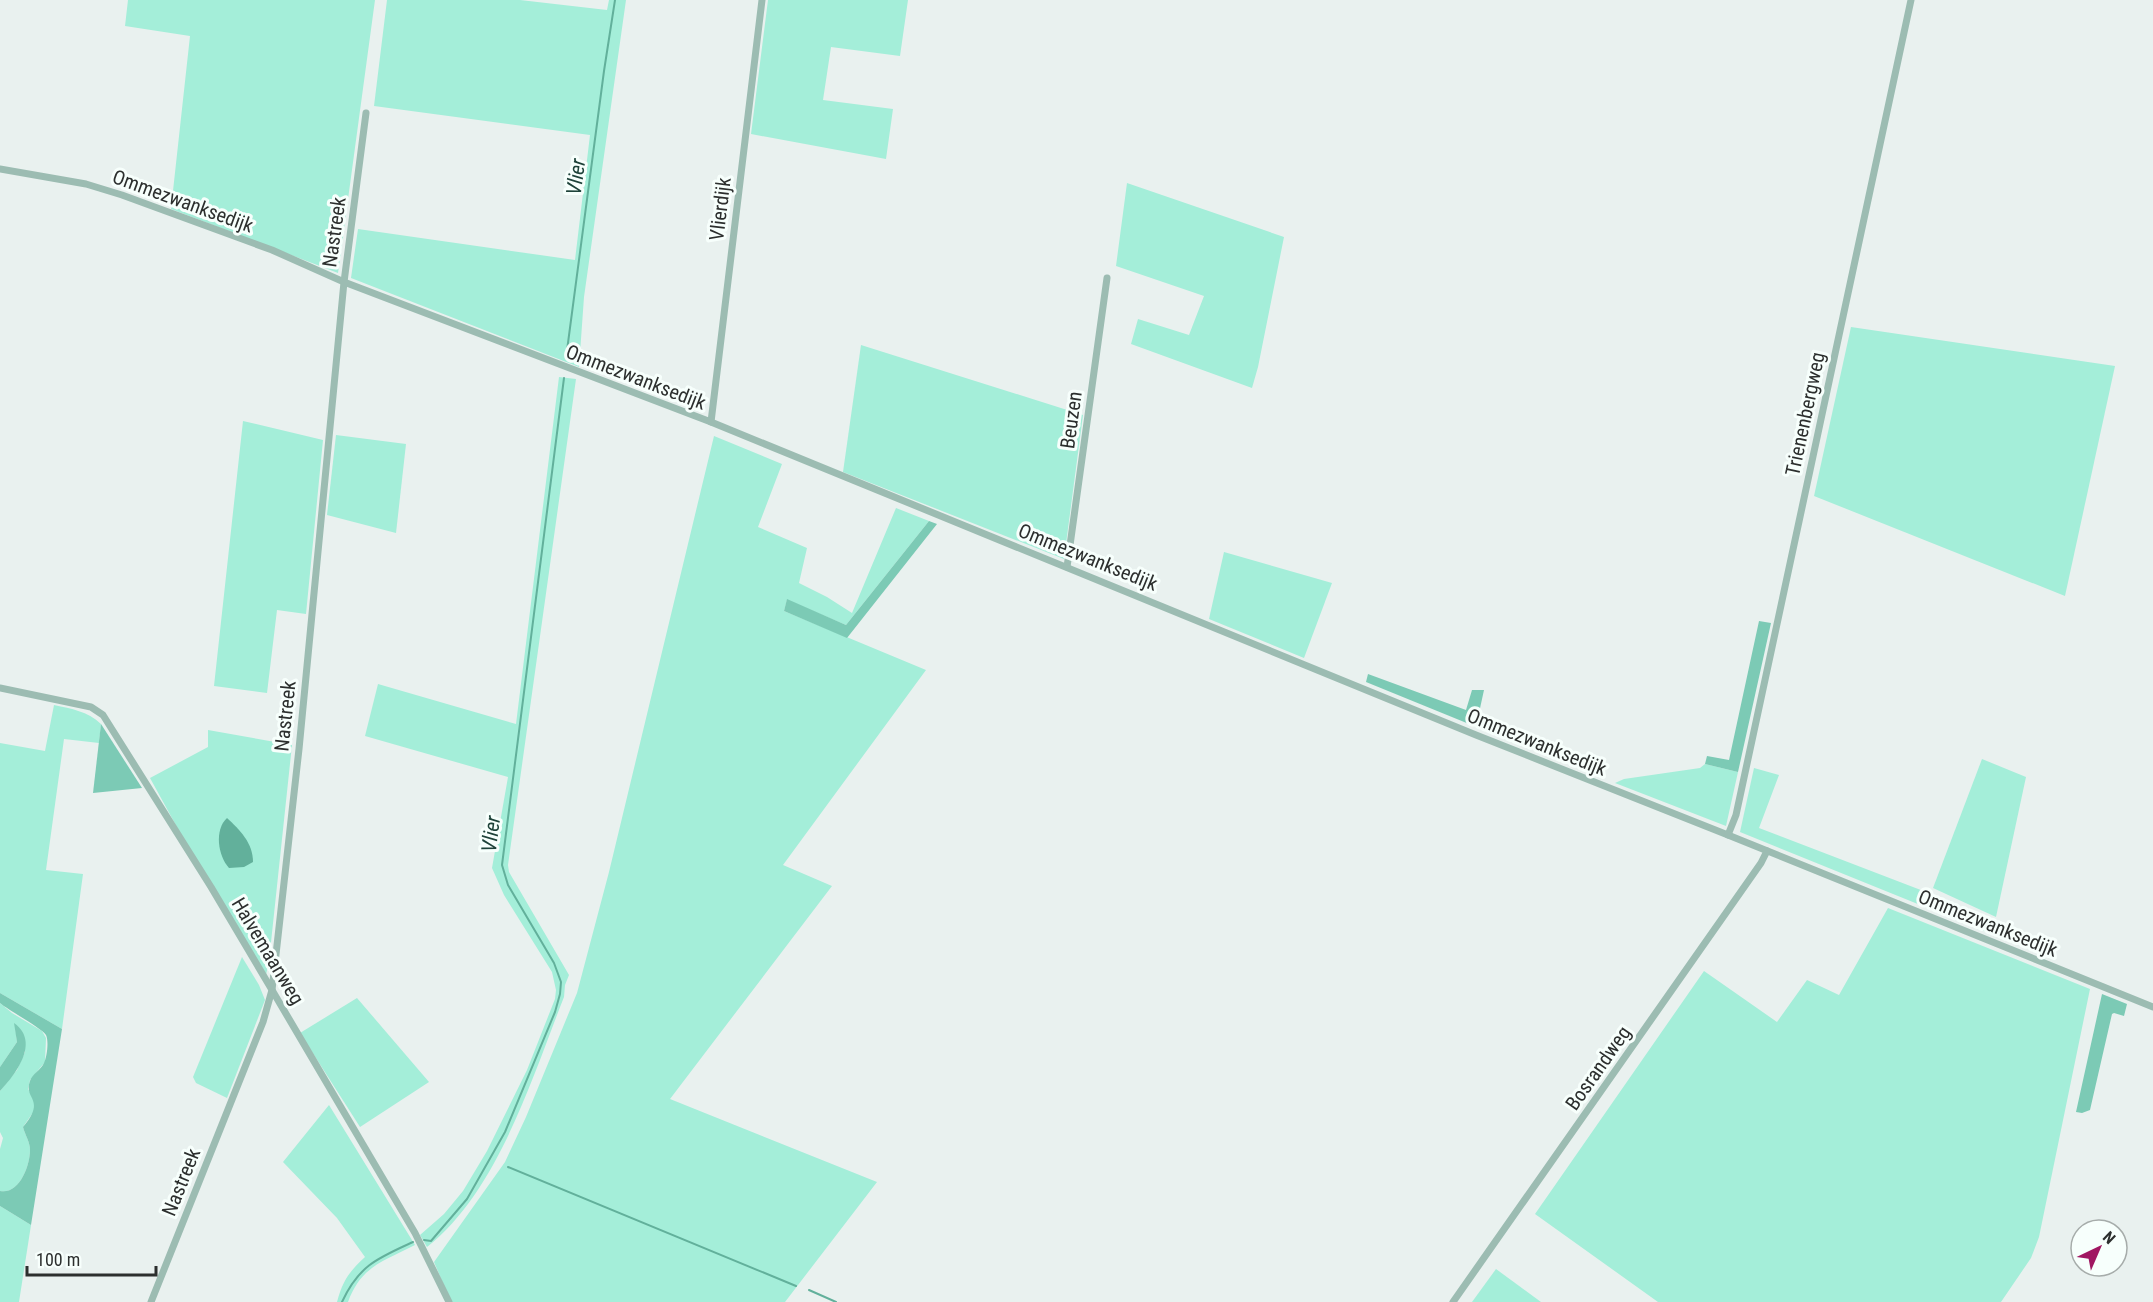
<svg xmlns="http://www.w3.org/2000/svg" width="2153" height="1302" viewBox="0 0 2153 1302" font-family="'Roboto Condensed',sans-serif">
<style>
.green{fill:#a4eed9}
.forest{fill:#7ccab5}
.water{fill:#62b09b}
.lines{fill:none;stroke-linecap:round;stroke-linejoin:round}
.stream{stroke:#62b09b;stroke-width:2}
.street{stroke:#9cbcb2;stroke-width:7}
.labels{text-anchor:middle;stroke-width:6;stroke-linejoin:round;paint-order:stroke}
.street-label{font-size:20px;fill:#2c2f2e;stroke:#f7fffc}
.water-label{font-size:21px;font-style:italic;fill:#1e4239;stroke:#f7fffc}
</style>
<rect width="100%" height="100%" fill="#e9f1ef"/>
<!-- green -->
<g class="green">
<path d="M128,0H375L338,273L171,209L190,36L125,26Z"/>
<path d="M387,0H520L607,10L609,0H626L584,297L579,367L351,278L358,229L575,260L590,135L374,106Z"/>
<path d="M768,0H908L900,56L831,47L823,100L893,109L886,159L751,134Z"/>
<path d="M1127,183L1284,237L1258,367L1252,388L1131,344L1138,319L1189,335L1204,296L1116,266Z"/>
<path d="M1851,327L2115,366L2065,596L1814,496Z"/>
<path d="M861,345L1083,415L1064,559L843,472Z"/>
<path d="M559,377L576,379L508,865L509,872L569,975L565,985L564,997C532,1078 498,1191 427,1247L420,1235L444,1214L463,1191L487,1151L527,1070L555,999L556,990L552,972L504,895L492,868L508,777L365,736L378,684L516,724Z"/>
<path d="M243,421L323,440L306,614L277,610L267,693L214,686Z"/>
<path d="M336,435L406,444L396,533L327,515Z"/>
<path d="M714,436L782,464L758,527L807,548L799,583L827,597L852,613L896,508L929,521L846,625L787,600L784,611L926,670L783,865L832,886L670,1099L877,1182L785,1302H451L434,1262L505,1162L526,1117L577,993L609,872Z"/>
<path d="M1224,552L1332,583L1304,658L1209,619Z"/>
<path d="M54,705C72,709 87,711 101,724L99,743L64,739L46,870L83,874L62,1029L0,993V743L45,751Z"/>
<path d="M208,730L292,745L269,961L266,975L189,849L150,778L208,747Z"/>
<path d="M1982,759L2026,777L1996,917L1933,888Z"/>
<path d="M1705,764L1738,772L1726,826L1615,783L1624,779L1700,768Z"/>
<path d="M1754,768L1779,775L1759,828L1926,892L1994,924L1992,934L1740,832Z"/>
<path d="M1888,908L2090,989L2039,1237L2031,1258L2001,1302H1658L1535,1214L1704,971L1777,1022L1807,980L1839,995Z"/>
<path d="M242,957L259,985L265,1000L227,1098L196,1083L193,1077Z"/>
<path d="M357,998L429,1082L360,1127L300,1033Z"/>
<path d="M0,1003L12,1013L42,1031L46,1038L45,1062L30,1080L28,1089L34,1100V1111L23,1127C25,1135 30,1142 30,1150C30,1166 19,1195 0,1191V1149L3,1138L0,1132V1091L17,1070L25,1052L15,1025L17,1042L0,1067Z"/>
<path d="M329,1105L415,1245C384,1261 361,1266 348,1302H337C343,1280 349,1272 365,1257L337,1218L283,1162Z"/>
<path d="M0,1206L31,1225L19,1302H0Z"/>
<path d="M1496,1269L1541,1302H1472Z"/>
</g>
<!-- forest -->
<g class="forest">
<path d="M929,521L937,524L847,638L784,611L787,599L846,625Z"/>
<path d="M1759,621L1771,623L1738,772L1705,764L1707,756L1729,760Z"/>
<path d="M1368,674L1466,710L1472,690H1484L1477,722L1474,726L1366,682Z"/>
<path d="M101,724L142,788L93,793Z"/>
<path d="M0,993L62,1029L31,1225L0,1206V1191C19,1195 30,1166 30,1150C30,1142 25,1135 23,1127C47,1098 23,1100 30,1081C32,1074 41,1070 44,1063C47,1057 49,1041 46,1035C43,1029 8,1010 0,1003Z"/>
<path d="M2102,994L2127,1004L2124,1016L2114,1013L2112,1014L2090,1110L2082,1113L2076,1112Z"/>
<path d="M14,1023C41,1042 15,1075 0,1091V1067L17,1042Z"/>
</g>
<!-- water -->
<path class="water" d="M227,818C240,830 253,843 253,862L244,867L229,868C218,856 214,830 227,818Z"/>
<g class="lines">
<!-- stream -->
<g class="stream">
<path d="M566,358L604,71L615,0"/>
<path d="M508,1167L796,1286"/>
<path d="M424,1240L431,1241L467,1199L505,1132L555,1012L560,994L561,982L554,963L508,885L502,865L564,378"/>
<path d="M809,1290L836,1302"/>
<path d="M342,1302C359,1265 378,1258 413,1242"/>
</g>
<!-- street -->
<g class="street">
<path d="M0,169L86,184L122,195L272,250L344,282L711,422L1476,735L1728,835L2153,1007"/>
<path d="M711,422L762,0"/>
<path d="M1067,567L1107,278"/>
<path d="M0,688L91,707L103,715L211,887L272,990L415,1233L449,1302"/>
<path d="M1728,835L1736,815L1911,0"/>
<path d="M151,1302L263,1022L272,990L299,749L344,282L366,113"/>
<path d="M1453,1302L1761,863L1767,851"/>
</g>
</g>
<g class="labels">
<!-- street labels -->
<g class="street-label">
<text transform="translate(183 201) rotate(20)" y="7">Ommezwanksedijk</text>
<text transform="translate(720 209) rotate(-83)" y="7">Vlierdijk</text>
<text transform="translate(334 232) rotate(-82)" y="7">Nastreek</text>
<text transform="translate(636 377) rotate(21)" y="7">Ommezwanksedijk</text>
<text transform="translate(1805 414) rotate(-78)" y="7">Trienenbergweg</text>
<text transform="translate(1071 420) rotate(-82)" y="7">Beuzen</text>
<text transform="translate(1088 557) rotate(22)" y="7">Ommezwanksedijk</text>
<text transform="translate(285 716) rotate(-84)" y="7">Nastreek</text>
<text transform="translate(1537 742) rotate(22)" y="7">Ommezwanksedijk</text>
<text transform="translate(1988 923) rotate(22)" y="7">Ommezwanksedijk</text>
<text transform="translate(268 951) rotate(59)" y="7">Halvemaanweg</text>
<text transform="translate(1598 1068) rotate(-55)" y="7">Bosrandweg</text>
<text transform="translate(181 1182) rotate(-68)" y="7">Nastreek</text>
</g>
<!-- water labels -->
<g class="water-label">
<text transform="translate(576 177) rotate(-82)" y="7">Vlier</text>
<text transform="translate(491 834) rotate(-83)" y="7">Vlier</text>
</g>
</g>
<!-- north arrow -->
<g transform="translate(2099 1248) rotate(44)"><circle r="28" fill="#f7fffc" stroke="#a6acaa" stroke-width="1.5"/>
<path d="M0-4.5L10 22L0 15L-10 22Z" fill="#a01661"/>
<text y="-9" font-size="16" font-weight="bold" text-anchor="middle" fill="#2c2f2e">N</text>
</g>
<!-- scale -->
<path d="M27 1266v9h129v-9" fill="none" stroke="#2c2f2e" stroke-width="3"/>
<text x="36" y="1266" font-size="18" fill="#2c2f2e" stroke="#f7fffc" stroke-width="4.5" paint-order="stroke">100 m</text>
</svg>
